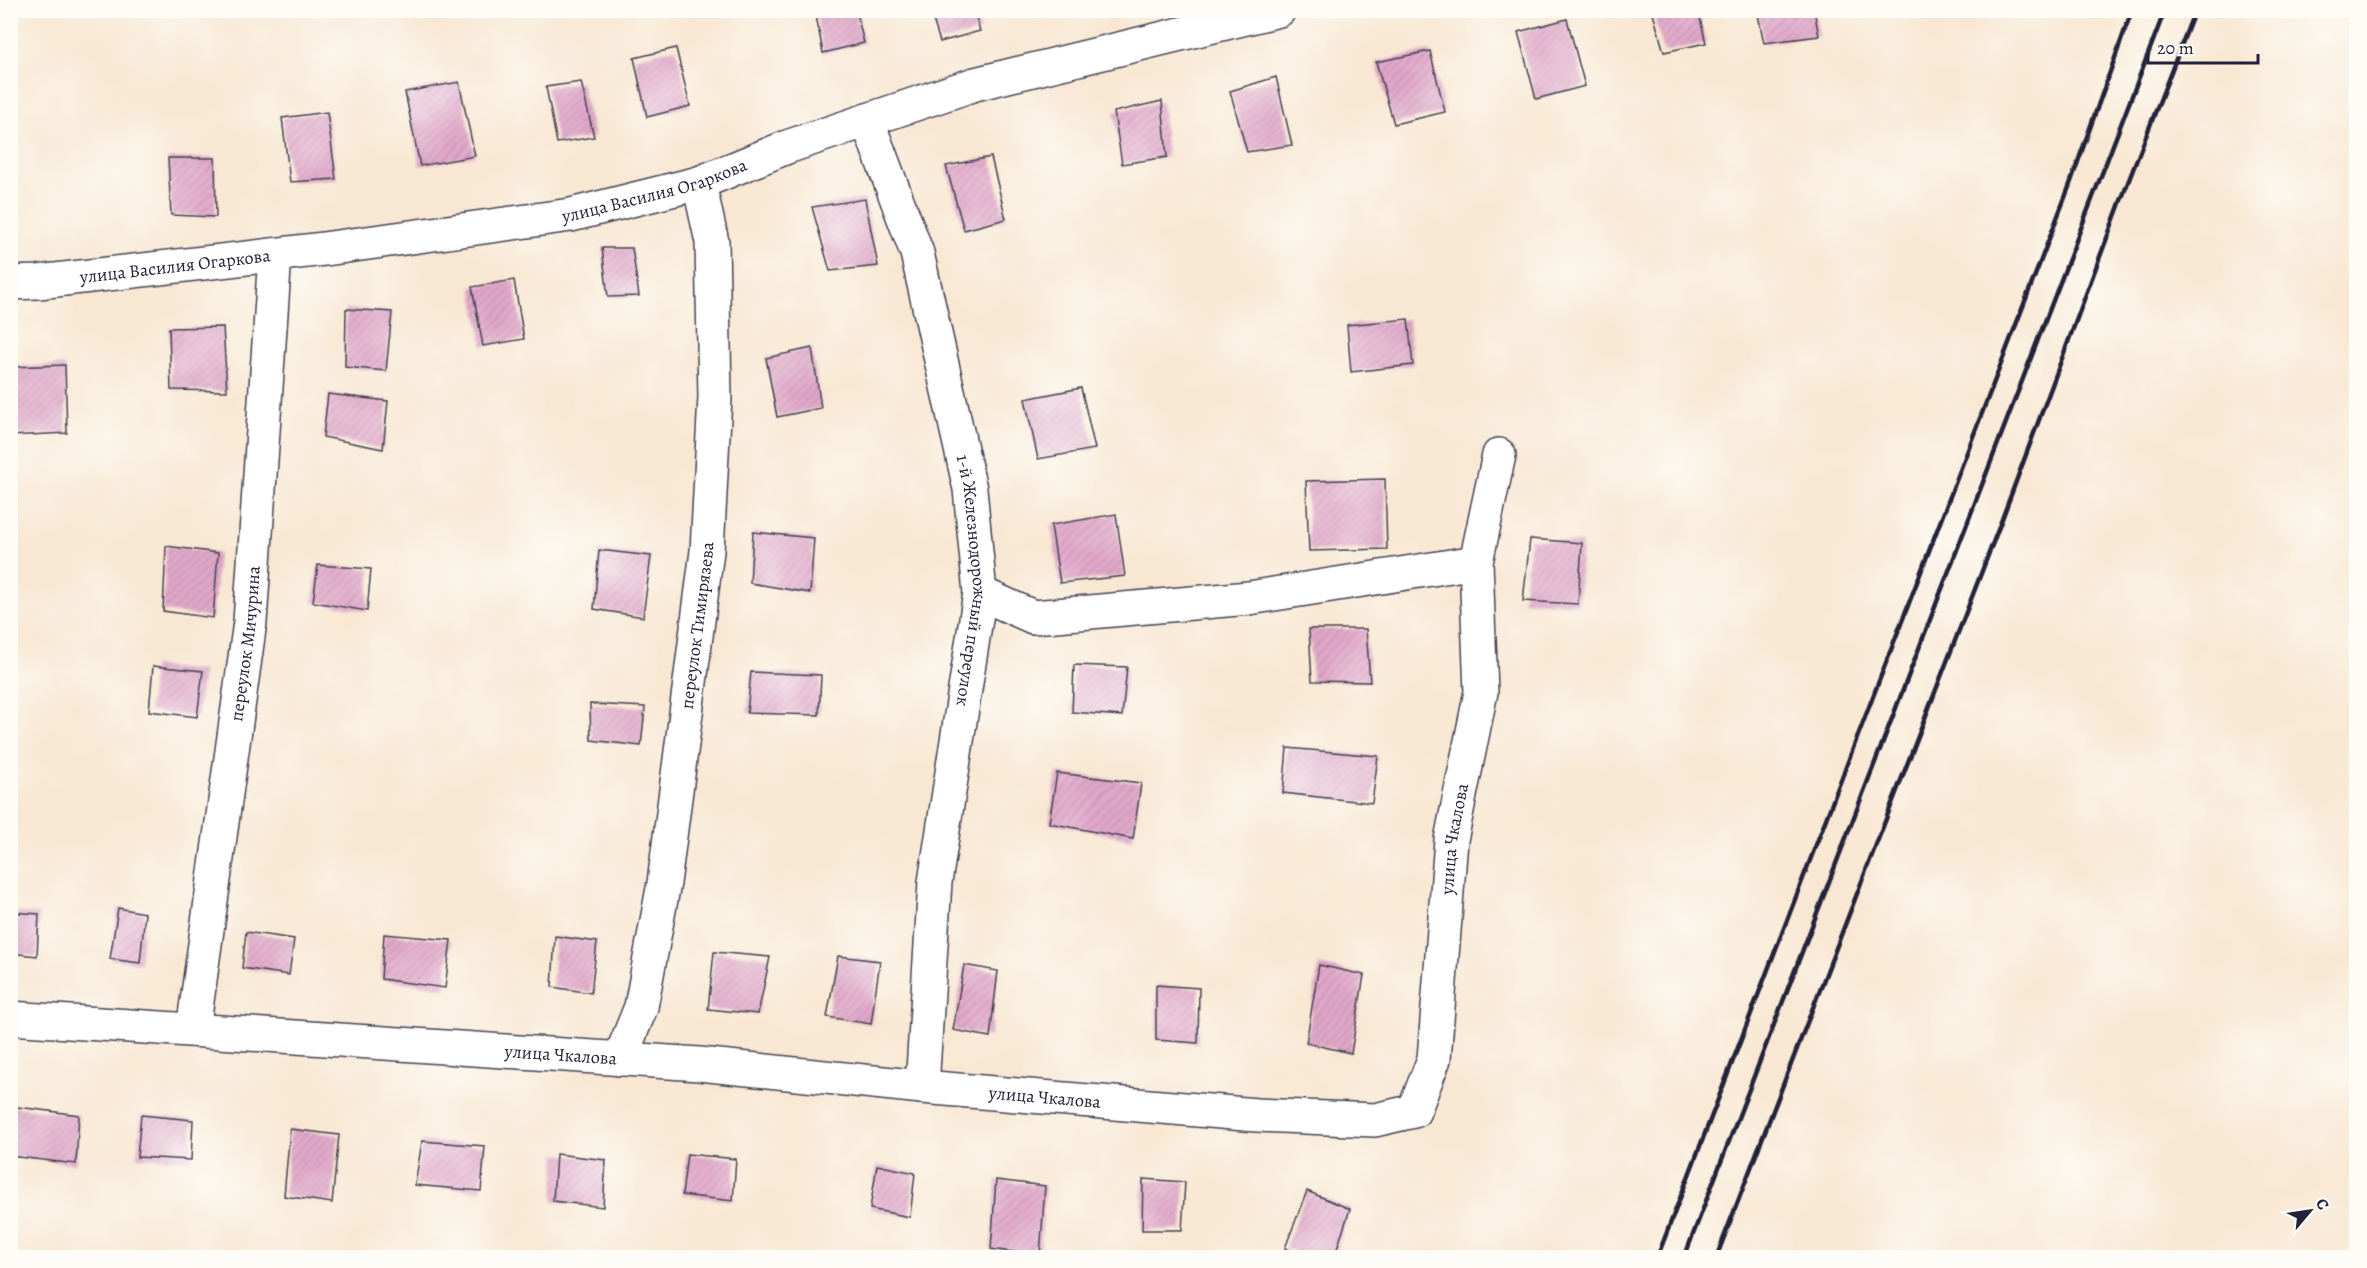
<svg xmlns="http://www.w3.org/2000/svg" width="2367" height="1268" viewBox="0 0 2367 1268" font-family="Alegreya,serif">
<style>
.building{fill:url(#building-hatch)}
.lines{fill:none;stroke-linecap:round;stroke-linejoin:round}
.minor-casing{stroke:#424052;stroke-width:36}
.tertiary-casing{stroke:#424052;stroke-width:36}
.minor{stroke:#fff;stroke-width:33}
.tertiary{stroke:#fff;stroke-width:33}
.rail{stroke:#22223b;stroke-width:4.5}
.labels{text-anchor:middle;stroke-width:4.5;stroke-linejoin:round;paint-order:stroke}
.street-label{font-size:18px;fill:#22223b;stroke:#fdfcf7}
</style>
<defs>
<pattern id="building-hatch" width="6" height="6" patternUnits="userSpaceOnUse" patternTransform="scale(1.5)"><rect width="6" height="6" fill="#e1a7c9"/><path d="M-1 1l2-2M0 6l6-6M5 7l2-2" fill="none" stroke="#c18fae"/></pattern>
</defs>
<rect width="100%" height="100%" fill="#fdfcf7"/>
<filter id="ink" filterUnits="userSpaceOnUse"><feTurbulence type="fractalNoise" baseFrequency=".0167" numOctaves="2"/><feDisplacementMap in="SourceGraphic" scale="12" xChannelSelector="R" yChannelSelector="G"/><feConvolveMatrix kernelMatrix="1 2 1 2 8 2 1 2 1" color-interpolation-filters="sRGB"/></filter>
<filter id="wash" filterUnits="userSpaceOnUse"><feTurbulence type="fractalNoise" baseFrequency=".008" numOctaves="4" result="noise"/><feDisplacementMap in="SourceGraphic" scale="24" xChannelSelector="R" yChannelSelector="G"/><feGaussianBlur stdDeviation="1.35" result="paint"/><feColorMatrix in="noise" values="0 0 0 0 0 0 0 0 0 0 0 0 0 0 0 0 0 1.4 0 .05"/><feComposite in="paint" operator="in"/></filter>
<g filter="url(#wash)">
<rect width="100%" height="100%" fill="#f8e7d2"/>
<g id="blocks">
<!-- building -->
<g class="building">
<path d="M815,10H856L864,43L823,53Z"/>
<path d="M930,10H974L980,31L940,42Z"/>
<path d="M1652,10H1698L1706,43L1664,52Z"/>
<path d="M1757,10H1814L1819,36L1764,43Z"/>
<path d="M1567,19L1585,86L1536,99L1518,32Z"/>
<path d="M676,48L690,106L647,117L634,58Z"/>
<path d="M1430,51L1445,112L1394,124L1376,62Z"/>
<path d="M1276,77L1292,145L1247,152L1230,91Z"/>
<path d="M459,82L475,156L420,166L405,92Z"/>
<path d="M581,82L594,137L557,143L546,87Z"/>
<path d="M1162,101L1167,157L1122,164L1114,112Z"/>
<path d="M327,112L336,179L290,182L282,118Z"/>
<path d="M991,157L1006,219L964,230L946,166Z"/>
<path d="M168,158H215L216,217L171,215Z"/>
<path d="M865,199L878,266L830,271L812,207Z"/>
<path d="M602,248H632L639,296L608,297Z"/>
<path d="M514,280L524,339L483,346L472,287Z"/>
<path d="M346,309L392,312L386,371L345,367Z"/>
<path d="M1408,319L1413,365L1351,372L1347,325Z"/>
<path d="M223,327L227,391L171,390L169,328Z"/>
<path d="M812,348L821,408L777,417L766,358Z"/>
<path d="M65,365L67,433L10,436V367Z"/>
<path d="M1081,388L1095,449L1038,459L1025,399Z"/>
<path d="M328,394L388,401L383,449L323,437Z"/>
<path d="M1385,479L1387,549L1309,551L1306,481Z"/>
<path d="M1116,514L1125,576L1060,583L1051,525Z"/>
<path d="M753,532L814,538L810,593L750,583Z"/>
<path d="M1530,539L1582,543L1578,604L1523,601Z"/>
<path d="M166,546L218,553L213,618L163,611Z"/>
<path d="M599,550L651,556L643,617L594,609Z"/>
<path d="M318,565L371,569L367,611L313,602Z"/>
<path d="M1309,629H1366L1370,682L1312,681Z"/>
<path d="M1074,665L1127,667L1122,716L1072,712Z"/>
<path d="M153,666L203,671L197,717L149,711Z"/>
<path d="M751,672L821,675L819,715L747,713Z"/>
<path d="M590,704L645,707L641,746L591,740Z"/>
<path d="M1287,748L1378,756L1372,803L1283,793Z"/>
<path d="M1057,773L1141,783L1133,839L1049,823Z"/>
<path d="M118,908L145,913L140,963L110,959Z"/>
<path d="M10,912L39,914L37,956L10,953Z"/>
<path d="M246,932L294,939L289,975L242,968Z"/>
<path d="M384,934L451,940L445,988L381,979Z"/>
<path d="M555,936L597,942L591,993L552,987Z"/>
<path d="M714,952L770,957L758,1014L708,1009Z"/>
<path d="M838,956L880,961L871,1024L827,1017Z"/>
<path d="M964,965L998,971L990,1037L953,1030Z"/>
<path d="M1319,965L1364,975L1351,1053L1306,1043Z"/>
<path d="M1156,985L1199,988L1198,1043L1156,1040Z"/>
<path d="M10,1106L79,1115L76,1164L10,1156Z"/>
<path d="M141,1115L193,1120L191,1160L137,1157Z"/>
<path d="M290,1129L339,1135L332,1203L284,1196Z"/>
<path d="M422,1141L485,1146L481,1191L415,1185Z"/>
<path d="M556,1154L606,1160L603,1207L553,1201Z"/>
<path d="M687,1154L736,1159L733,1201L682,1195Z"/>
<path d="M877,1165L915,1173L910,1217L870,1209Z"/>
<path d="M1143,1179L1185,1182L1182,1230H1142Z"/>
<path d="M996,1180L1045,1186L1040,1256L991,1249Z"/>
<path d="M1307,1191L1350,1209L1334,1258H1309L1285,1248Z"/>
</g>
</g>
</g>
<g filter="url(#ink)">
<use href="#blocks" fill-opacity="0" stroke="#424052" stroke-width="1.5"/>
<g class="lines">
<defs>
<g id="minor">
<path id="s1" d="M867,120L917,253L970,489L980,593L935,882L922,1087"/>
<path d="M980,593L1033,617L1249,598L1476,562"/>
<path id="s2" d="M10,1018L699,1064L922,1087L1257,1115L1375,1120L1414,1111L1434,1059L1451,840L1481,692L1476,562L1499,455"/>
<path id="s3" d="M193,1030L250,622L275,255"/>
<path id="s4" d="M620,1059L641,1007L664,883L707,551L715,397L712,242L699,183"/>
</g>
<g id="tertiary">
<path id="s5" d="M10,283L38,282L324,249L571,215L699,183L787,147L975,84L1279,10"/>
</g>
</defs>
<!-- minor casing -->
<use href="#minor" class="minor-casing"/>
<!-- tertiary casing -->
<use href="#tertiary" class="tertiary-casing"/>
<!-- minor -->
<use href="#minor" class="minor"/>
<!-- tertiary -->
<use href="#tertiary" class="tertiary"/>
<!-- rail -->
<g class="rail">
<path d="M1657,1258L2069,187L2132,10"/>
<path d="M1684,1258L2165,10"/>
<path d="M1716,1258L1999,527L2120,203L2195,10"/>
</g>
</g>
</g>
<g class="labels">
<!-- street labels -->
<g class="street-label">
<text dy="6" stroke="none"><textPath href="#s5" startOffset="652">улица Василия Огаркова</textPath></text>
<text dy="6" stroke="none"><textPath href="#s5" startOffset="166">улица Василия Огаркова</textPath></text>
<text dy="6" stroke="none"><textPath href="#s1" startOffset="476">1-й Железнодорожный переулок</textPath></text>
<text dy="6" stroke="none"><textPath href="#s4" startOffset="442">переулок Тимирязева</textPath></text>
<text dy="6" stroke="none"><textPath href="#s3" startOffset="390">переулок Мичурина</textPath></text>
<text dy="6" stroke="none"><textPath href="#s2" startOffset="1686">улица Чкалова</textPath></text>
<text dy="6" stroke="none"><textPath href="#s2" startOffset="552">улица Чкалова</textPath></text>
<text dy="6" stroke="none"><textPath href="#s2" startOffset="1038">улица Чкалова</textPath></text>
</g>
</g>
<!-- margin -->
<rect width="2367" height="1268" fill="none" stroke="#fdfcf7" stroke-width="36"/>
<!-- north arrow -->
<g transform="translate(2310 1211) rotate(61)" stroke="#fdfcf7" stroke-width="4.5" paint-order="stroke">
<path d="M0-4.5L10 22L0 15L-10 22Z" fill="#22223b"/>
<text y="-9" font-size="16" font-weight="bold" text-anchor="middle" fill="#22223b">С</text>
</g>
<!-- scale -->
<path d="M2148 54v9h110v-9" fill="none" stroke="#22223b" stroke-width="3"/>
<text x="2157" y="54" font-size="18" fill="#22223b" stroke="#fdfcf7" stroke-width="4.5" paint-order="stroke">20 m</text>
</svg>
